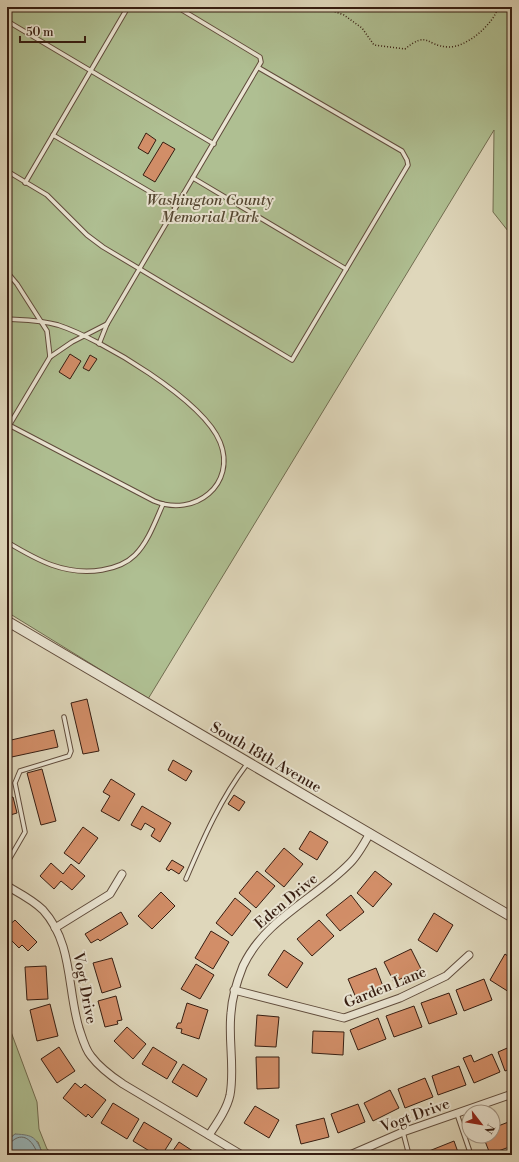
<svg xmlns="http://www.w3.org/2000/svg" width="519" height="1162" viewBox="0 0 519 1162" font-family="'Libre Bodoni',serif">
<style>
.green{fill:#afbf92;stroke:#726e52}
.water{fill:#99b7bb;stroke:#717977}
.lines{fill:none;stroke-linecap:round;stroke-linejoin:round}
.shore{stroke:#686a66;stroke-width:1}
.building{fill:#d28e68;stroke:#361d11}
.service-casing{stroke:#604c3c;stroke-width:5.5}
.minor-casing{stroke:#604c3c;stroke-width:9}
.tertiary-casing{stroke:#604c3c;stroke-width:11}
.path{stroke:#361d11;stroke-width:1.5;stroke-dasharray:1 2;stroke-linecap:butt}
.service{stroke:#eae5d3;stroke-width:3.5}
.minor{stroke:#eae5d3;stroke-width:7}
.tertiary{stroke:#eae5d3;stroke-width:9}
.labels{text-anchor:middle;stroke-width:4;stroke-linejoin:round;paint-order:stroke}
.park-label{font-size:15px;font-style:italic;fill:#544631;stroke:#eae5d3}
.street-label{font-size:15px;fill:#361d11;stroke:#eae5d3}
</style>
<rect width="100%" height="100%" fill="#dfd7bb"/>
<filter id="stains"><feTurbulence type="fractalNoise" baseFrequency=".005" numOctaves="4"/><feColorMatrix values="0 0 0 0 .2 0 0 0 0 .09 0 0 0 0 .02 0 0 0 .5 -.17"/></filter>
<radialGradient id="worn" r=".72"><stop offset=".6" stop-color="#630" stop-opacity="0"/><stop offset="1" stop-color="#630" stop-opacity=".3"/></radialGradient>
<!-- green -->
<g class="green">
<path d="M7,7H512V236L493,212L494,130L148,699L7,612Z"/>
<path d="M7,1021L37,1102L39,1129L47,1149L55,1155H43L38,1142L15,1134L7,1141Z"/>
</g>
<!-- water -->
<path class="water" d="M15,1134C34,1135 36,1137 43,1155H7V1141Z"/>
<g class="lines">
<!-- shore -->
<path class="shore" d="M7,1143C11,1143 12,1141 15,1139C27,1132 35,1146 38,1155"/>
</g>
<!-- building -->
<g class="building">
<path d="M146,133L156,140L148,154L138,148Z"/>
<path d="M163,142L175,149L155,182L143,175Z"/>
<path d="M70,354L81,361L70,379L59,372Z"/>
<path d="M90,355L97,359L89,371L83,368Z"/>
<path d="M7,678L11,691L7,692Z"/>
<path d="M87,699L99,751L83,754L71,703Z"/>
<path d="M54,730L58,747L7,758V741Z"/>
<path d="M173,760L192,771L186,781L168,770Z"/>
<path d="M42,769L56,821L41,825L27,773Z"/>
<path d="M111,779L135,794L119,821L101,811L110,796L103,792Z"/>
<path d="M234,795L245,802L239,811L228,804Z"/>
<path d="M13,797L17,813L7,816V798Z"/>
<path d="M142,806L171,823L160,842L151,836L155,829L145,823L141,830L131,825Z"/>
<path d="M83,827L98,838L79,864L64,853Z"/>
<path d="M310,831L328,842L317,860L299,849Z"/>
<path d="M284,848L303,864L284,887L265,871Z"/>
<path d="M172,860L184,867L179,874L171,869L169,871L166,869Z"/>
<path d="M51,863L63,874L71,864L85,876L72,890L61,881L54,889L40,876Z"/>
<path d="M257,871L275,886L256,908L239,893Z"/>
<path d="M375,871L392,884L373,907L357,893Z"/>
<path d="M161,892L175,906L152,929L138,916Z"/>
<path d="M351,895L364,912L340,931L326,915Z"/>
<path d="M235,898L251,911L232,936L216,923Z"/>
<path d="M121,912L128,924L100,941L98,939L91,943L85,934Z"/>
<path d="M434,913L453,925L437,952L418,940Z"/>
<path d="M15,920L37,942L28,951L22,945L19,948L7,936V927Z"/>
<path d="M319,920L334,936L312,956L297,939Z"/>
<path d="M211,931L229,942L213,969L195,958Z"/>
<path d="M411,949L421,969L394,982L384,962Z"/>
<path d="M284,950L303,963L287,988L268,975Z"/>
<path d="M505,954L512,959V987L509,992L490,980Z"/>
<path d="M112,958L121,987L102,993L93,963Z"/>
<path d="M196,964L214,975L200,999L181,989Z"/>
<path d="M46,966L48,999L27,1000L25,967Z"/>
<path d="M376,968L384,989L357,1000L348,979Z"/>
<path d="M484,979L492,1000L464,1011L456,990Z"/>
<path d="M449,993L457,1014L429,1024L421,1003Z"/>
<path d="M116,996L122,1020L117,1021L118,1024L105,1027L98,1001Z"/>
<path d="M187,1003L208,1010L199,1039L181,1033L182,1029L176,1028L178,1023H181Z"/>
<path d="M50,1004L58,1036L37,1041L30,1010Z"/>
<path d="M414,1006L422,1027L394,1037L386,1016Z"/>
<path d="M257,1015L279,1017L276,1047L255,1046Z"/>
<path d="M378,1018L386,1039L358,1050L350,1030Z"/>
<path d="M127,1027L146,1044L133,1059L114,1041Z"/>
<path d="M313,1031L344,1032L343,1055L312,1053Z"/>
<path d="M512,1046V1068L505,1071L498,1052Z"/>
<path d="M59,1047L75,1071L57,1083L41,1059Z"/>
<path d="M153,1047L177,1062L167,1079L142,1064Z"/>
<path d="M492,1054L500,1072L474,1083L463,1058L471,1055L474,1062Z"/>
<path d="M256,1057H279V1088L257,1089Z"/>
<path d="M183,1064L207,1079L197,1097L172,1082Z"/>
<path d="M459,1066L466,1085L438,1095L432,1076Z"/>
<path d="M425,1078L433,1097L405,1108L398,1089Z"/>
<path d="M75,1083L81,1088L85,1084L106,1100L92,1118L88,1114L86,1117L63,1098Z"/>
<path d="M390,1090L399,1108L373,1121L364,1103Z"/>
<path d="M113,1103L139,1119L127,1139L101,1123Z"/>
<path d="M358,1104L365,1122L338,1133L331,1114Z"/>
<path d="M255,1106L279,1120L269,1138L244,1123Z"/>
<path d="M324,1118L329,1137L301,1144L296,1125Z"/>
<path d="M511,1121L512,1146L490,1154L483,1136H493V1128Z"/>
<path d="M144,1122L172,1139L162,1155H156L133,1141Z"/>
<path d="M454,1141L459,1155H424V1153Z"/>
<path d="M179,1142L199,1155H170Z"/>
</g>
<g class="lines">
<defs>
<g id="service">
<path d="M7,21L214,144"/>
<path d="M53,135L176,207"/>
<path d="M7,171L47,195L87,235L103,247L292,360L408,165L407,160L402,151L259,68"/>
<path d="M193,178L346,269"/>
<path d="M25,183L128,7"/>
<path d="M7,272L17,284L47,331L50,357"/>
<path d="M7,319C25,320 41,320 58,325C101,339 203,400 220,442C237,484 195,518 154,501L7,424"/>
<path d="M99,344L107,324L261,62L260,57L177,7"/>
<path d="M7,429L50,357L72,342L107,324"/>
<path d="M7,542C37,560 65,576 102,570C114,568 126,564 135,555C148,542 155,522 163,504"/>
<path d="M7,863L25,832L15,783L20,771L69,756L71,751L64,717"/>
<path d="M186,879C203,839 221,798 247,764"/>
<path d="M457,1114L471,1155"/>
<path d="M403,1132L409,1155"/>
</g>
<g id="minor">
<path d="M7,886C19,893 33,900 43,910C73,943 67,988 79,1028C82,1037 85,1049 91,1056C100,1068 111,1076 123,1084L242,1155"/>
<path d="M55,928L110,894L122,874"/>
<path d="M234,990L344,1018L400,998L446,976L469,955"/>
<path d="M209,1135C217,1123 227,1109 230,1095C235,1068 228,1040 231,1013C232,997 237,981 243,966C265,919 315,899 350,863C358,855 364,844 370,833"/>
<path d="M350,1155L403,1132L512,1094"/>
</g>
<path id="tertiary" d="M7,621L512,917"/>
</defs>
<!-- service casing -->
<use href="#service" class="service-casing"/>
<!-- minor casing -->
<use href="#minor" class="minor-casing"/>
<!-- tertiary casing -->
<use href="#tertiary" class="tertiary-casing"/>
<!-- path -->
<path class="path" d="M332,7L333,11L344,15L362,28L374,45L405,49C428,30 426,46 448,47C466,48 494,24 498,7"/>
<!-- service -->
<use href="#service" class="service"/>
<!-- minor -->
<use href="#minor" class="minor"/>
<!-- tertiary -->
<use href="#tertiary" class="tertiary"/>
</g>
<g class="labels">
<!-- park labels -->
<g class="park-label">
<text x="210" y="205">Washington County<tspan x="210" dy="17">Memorial Park</tspan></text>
</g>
<!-- street labels -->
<g class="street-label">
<text transform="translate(266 757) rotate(30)" y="5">South 18th Avenue</text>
<text transform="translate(286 901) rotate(-40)" y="5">Eden Drive</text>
<text transform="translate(385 987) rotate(-22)" y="5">Garden Lane</text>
<text transform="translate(85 988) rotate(79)" y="5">Vogt Drive</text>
<text transform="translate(415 1115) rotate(-20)" y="5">Vogt Drive</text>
</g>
</g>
<!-- margin -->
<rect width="519" height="1162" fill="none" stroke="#dfd7bb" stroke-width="24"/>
<rect x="8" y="8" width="503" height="1146" fill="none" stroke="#361d11" stroke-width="2"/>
<rect x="12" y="12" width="495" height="1138" fill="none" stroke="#361d11"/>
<!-- north arrow -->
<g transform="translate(481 1124) rotate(121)"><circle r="19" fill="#eae5d3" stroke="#a29585"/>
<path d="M0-3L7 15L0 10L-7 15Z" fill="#8f2418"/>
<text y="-6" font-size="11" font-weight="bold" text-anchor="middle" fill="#361d11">N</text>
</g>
<!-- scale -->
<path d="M20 36v6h65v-6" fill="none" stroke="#361d11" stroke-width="2"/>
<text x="26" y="36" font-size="12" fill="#361d11" stroke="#eae5d3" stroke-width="3" paint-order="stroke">50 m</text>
<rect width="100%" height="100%" filter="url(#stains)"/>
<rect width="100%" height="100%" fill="url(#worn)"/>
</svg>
